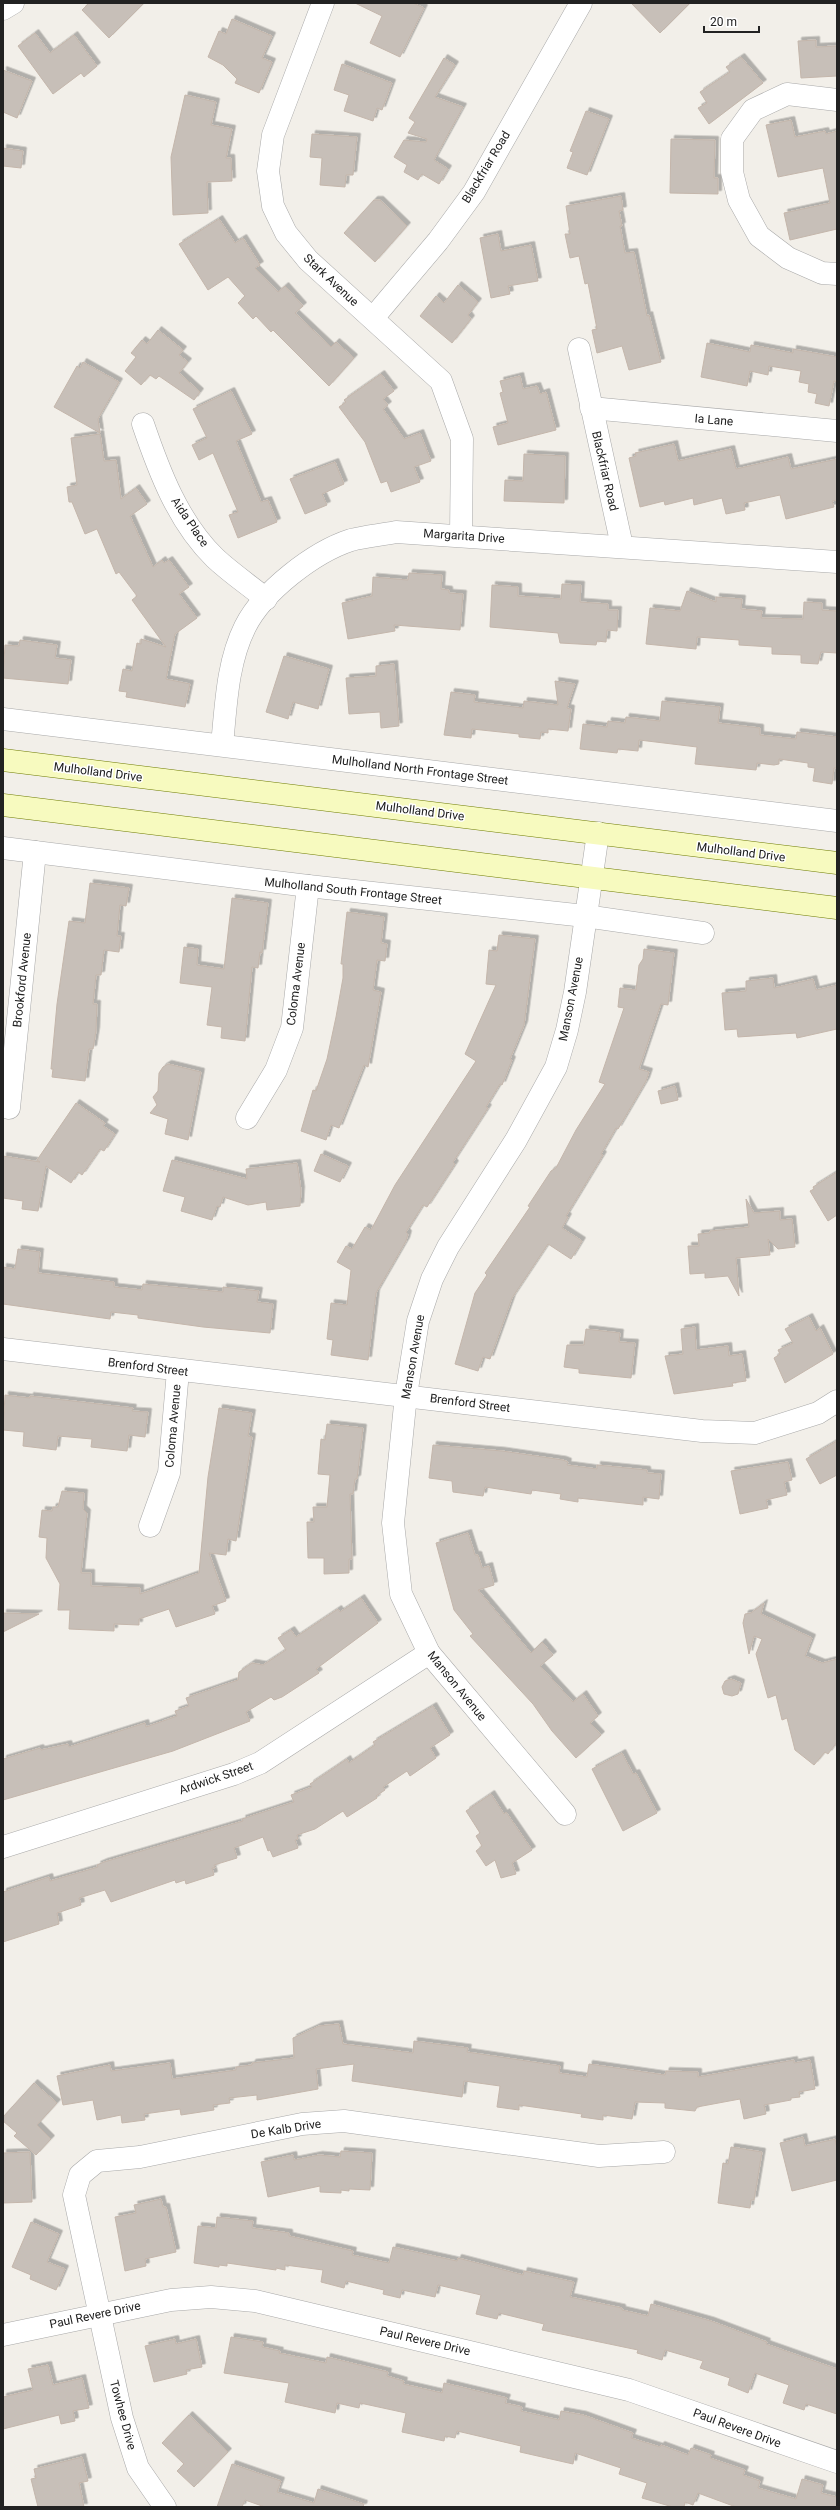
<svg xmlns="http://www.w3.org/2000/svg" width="840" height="2510" viewBox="0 0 840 2510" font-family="Roboto,sans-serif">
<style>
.building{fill:#c7bfb8;stroke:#c4b6ab;filter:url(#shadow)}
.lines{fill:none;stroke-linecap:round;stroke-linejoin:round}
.street-casing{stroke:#a9a9a9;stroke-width:23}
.secondary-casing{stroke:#707d05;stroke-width:23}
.street{stroke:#fff;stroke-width:22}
.secondary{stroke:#f7fabf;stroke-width:22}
.labels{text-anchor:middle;stroke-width:3;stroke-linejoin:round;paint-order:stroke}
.street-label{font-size:12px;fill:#222;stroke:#fff}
</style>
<defs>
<filter id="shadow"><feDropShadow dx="3.5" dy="-3.5" stdDeviation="0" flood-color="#0004"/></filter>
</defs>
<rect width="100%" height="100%" fill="#f2efe9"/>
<!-- building -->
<g class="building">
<path d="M89,3H144L109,38L82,10Z"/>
<path d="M355,3H413L424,8L400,57L370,43L382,16Z"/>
<path d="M631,3H690L660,33Z"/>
<path d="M232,19L272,36L262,58L272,62L259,93L235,83L237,79L223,65L208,57L219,31L226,34Z"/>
<path d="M35,33L50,53L74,35L97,66L84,77L81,73L53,94L18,46Z"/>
<path d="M816,40V47L837,46V76L801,78L798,41Z"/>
<path d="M741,57L763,83L709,124L698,108L707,103L700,92L730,72L726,67Z"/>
<path d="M444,58L455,65L435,97L463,107L434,160L448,169L439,184L422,174L418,180L404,172L407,165L394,157L404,140L426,142L427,139L408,133L415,122L409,118Z"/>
<path d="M342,64L392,83L382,110L377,108L373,121L344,111L349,95L334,90Z"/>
<path d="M3,70L32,81L17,118L3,112Z"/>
<path d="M185,95L216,102L211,125L232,129L226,158H231L232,181L207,182L208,213L173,215L171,157Z"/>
<path d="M586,111L609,119L587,175L567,168L573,152L570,151Z"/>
<path d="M791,120L795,137L825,131L826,134L837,131V229L790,240L784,213L830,203L823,168L778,177L766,125Z"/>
<path d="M312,134L357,137L353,175H346L345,187L320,185L322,158L310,157Z"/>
<path d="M671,139L715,140L714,178H718V194L670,193Z"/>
<path d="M3,148L23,151L21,168L3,166Z"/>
<path d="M621,196L623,210L619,211L622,226H620L625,253L634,252L647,316L649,315L661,362L629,370L622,346L597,353L592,330L597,329L588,283L585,284L579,256L570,258L565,234H570L566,206Z"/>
<path d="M374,200H380L407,226L375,262L344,233Z"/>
<path d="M219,219L235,243L243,238L260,265L255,268L278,292L285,286L303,306L295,313L331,347L336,342L354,358L329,386L273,330L271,332L256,316L253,319L238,303L245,296L228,277L208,290L179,244Z"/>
<path d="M498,234L501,251L531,245L538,281L508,286L510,294L491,298L480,238Z"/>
<path d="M458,285L478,302L468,315L471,319L452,343L420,316L436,296L444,303Z"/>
<path d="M158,330L183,350L179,355L188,362L179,373L200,392L194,400L159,376L156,379L150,375L141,385L125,371L136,357L131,353L142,340L147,344Z"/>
<path d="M707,343L750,352L751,345L793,353V349L837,357V382L834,381L829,406L815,403L817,394L808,392L809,384L799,382L801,371L769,366L768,375L750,371L747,386L701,377Z"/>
<path d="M83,362L119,382L98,419L100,433L54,407L77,366L80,368Z"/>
<path d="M381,374L394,391L383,399L388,405L383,409L404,439L420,433L431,461L414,467L420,482L391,492L387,481L381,483L365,442L339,407L346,402L344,400Z"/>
<path d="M520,376L523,389L537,386L540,394L546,392L556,430L498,445L493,427L508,423L500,393L503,392L500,381Z"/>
<path d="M231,391L252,434L236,441L261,502L268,500L277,522L238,538L229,515L238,512L213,453L199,460L192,445L207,438L193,409Z"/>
<path d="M100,434L104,461L116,460L121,499L136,488L147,504L130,516L153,567L162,560L164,563L169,560L189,587L179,594L197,618L175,634L166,679L190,684L185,707L126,697L127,692L119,691L123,669L132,671L137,643L141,644V639L166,647L132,600L137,596L119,572L116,574L97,529L85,534L72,502H69L67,487L77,485L71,438Z"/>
<path d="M674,444L678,461L731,449L736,469L788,457L791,469L837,459V500L832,501L834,507L786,519L780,495L744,503L745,510L726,514L722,498L694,505L693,498L665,505L664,501L640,507L629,458L636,456L635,453Z"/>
<path d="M524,454L565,456L564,503L504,501L505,480L523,481Z"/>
<path d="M335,462L344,484L322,494L327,505L305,514L290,479Z"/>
<path d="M409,573L442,575L441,589L449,590V593L463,594L460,630L394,625L395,631L348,639L342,603L372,596L373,577L408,580Z"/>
<path d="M562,584L581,585L580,602L608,604V610H618L617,631L607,630L606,642L597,641L596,645L560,643L558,633L490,627L492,585L518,587V596L561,599Z"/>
<path d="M687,591L716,602V597L742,599L741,609L762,611L761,618L803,619L804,602L822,603V610L837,611V653L821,652L818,664L801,663V655L772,654V647L739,645V640L697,637L696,649L646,644L650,608L680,611Z"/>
<path d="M20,640L57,645L55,658L71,660L68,684L3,678L5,645L19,646Z"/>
<path d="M284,656L329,669L318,709L293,702L288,719L266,712Z"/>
<path d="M394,664L399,726L381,728L380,712L349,714L346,678L376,676V666Z"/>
<path d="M555,681L575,684L567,708L571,709L568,731L548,729V733L541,732L540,739L519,737V734L472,729L471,738L444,735L451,692L475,695L474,702L523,708L524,701L558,705Z"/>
<path d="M662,701L720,707L718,723L760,728V735L796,739L797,732L837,737V768H834L832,784L813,781L815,768L808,767V763L779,759V764L774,765L757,763L756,770L695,764L697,747L639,740L638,751L618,749L617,753L580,749L583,724L607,727L608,721L625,723L626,717L660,721Z"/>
<path d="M90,883L129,888L126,906L120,905L117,936H121L119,952L104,950L101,975H96L93,1004H97L96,1031L93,1049H89L85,1081L52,1077L53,1069H51L57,1004L69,921L85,923Z"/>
<path d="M232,898L268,903L262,953L260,952L258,968L252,967L245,1041L221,1038L222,1027L207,1025L212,987L180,983L184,947L198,949L197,965L224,969Z"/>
<path d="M347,912L384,917L381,943L387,944L385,961L377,960L373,990L381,992L368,1067L364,1065L339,1128L331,1125L326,1140L301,1131L313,1090L316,1091L327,1059L336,1017L343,978V964H341Z"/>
<path d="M499,935L535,939L524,1025L510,1059L512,1060L502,1085L500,1084L486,1107L488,1108L453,1162L455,1164L427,1207L423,1205L406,1232L408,1234L406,1241L376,1293L368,1360L331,1355L333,1340L327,1339L331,1303L347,1305L351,1270L337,1262L346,1246L352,1249L365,1227L371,1230L395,1185L476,1061L465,1054L496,985L486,984L489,950L497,951Z"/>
<path d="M644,949L674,953L668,1005L661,1004L639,1069L649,1072L646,1081L618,1129L616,1128L601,1154L603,1155L566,1216L568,1217L562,1228L582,1241L571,1259L548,1244L512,1298L490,1359L483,1357L478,1371L455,1364L475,1293L487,1275L485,1273L530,1207L528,1206L551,1171L556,1168L576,1130L605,1084L599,1082L624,1008L618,1007L620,988L636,990L639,965L643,959Z"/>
<path d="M773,978L774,988L813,979L816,990L837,985V1029L797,1038L796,1033L738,1037L737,1029L725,1030L722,993L746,991V981Z"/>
<path d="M168,1064L201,1072L188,1140L165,1134L168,1119L150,1113L157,1105L153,1097L158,1091L159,1073L163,1067Z"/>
<path d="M675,1086L678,1100L661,1104L658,1091Z"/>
<path d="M76,1103L105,1123L103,1126L115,1134L104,1151L100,1149L82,1175L78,1172L71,1183L46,1166L38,1211L22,1209L23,1201L3,1198V1156L40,1162L37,1160Z"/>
<path d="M321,1154L348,1166L340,1182L314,1171Z"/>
<path d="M172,1160L247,1179L246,1169L297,1163L301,1190L300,1206L267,1210L266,1202L248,1205L223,1197L220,1207L217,1206L212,1220L181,1211L185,1197L163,1191Z"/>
<path d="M837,1172V1215L828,1221L810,1191L814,1189L813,1187Z"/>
<path d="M746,1199L754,1213L780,1211V1220L792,1219L795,1247L778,1249L768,1239L770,1255L736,1258L739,1296L728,1276L705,1278V1273L690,1274L688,1246H699L698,1234L710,1233V1231L749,1227Z"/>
<path d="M18,1249L40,1252L38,1273L114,1282V1287L142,1290L143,1284L223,1292V1287L259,1291L257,1302L273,1304L270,1333L203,1327L138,1318V1315L111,1312L110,1319L3,1304V1267L15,1269Z"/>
<path d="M809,1317L816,1331L820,1328L833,1354L785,1383L774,1358L780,1354L778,1350L793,1343L785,1329Z"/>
<path d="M695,1327L696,1350L728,1346L729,1356L742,1354L746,1381L732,1383L733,1386L674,1394L665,1356L683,1354L681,1329Z"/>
<path d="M586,1329L620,1333L619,1342L635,1343L631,1378L579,1373V1369L564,1367L567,1345H584Z"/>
<path d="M5,1395L30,1398V1396L133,1408L132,1411L148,1412L145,1437L129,1435L127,1451L91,1447L92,1439L58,1436L56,1450L23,1446L24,1432L3,1430Z"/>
<path d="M219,1408L252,1413L248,1436L252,1437L236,1541L228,1539L226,1555L209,1553L226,1601L212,1606L215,1614L176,1627L169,1609L139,1619V1625L114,1624V1631L69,1629L70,1610H58L60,1584L46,1558L47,1538L39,1537L42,1510L52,1511L53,1507H58L62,1491L84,1493L83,1509L87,1513L81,1573H91V1586L140,1588V1594L199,1573L208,1477Z"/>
<path d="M327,1424L363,1428L357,1479H355L353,1494H350L352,1559H349V1573L324,1574V1558H308L307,1522H314L313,1507H327L330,1475L318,1474L321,1439L325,1440Z"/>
<path d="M837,1441V1475L820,1484L806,1459Z"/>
<path d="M433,1445L502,1451L563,1460L568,1462L567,1465L597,1469V1465L647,1470V1473L661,1474L659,1499L643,1497V1505L578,1498V1502L560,1499L561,1494L532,1490L531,1494L485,1487L483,1496L453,1492L452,1481L429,1478Z"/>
<path d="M788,1462L792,1480L784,1482L787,1495L766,1500L768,1508L740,1514L731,1471Z"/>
<path d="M468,1533L475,1555H478L482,1568L489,1566L494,1585L478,1590L531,1653L542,1642L553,1655L540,1666L573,1702L583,1694L598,1716L590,1723L601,1735L576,1758L552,1731L533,1704L470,1636L473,1634L454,1610L436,1543Z"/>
<path d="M361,1598L378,1623L316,1669L319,1673L282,1697L274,1700L271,1697L246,1712L250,1721L173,1751L3,1800V1759L40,1748L41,1750L68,1744L69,1747L145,1723L146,1727L177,1716L175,1711L189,1706L186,1698L238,1680L239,1672L252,1663L263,1665L286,1650L278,1638L291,1630L296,1637L338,1609L340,1612Z"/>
<path d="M764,1603L761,1614L812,1638L805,1656L822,1663L837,1659V1742L828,1754L825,1752L814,1765L795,1750L787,1718L782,1720L776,1695L768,1698L756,1654L762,1639L754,1636L749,1654L743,1623L745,1614L751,1613Z"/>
<path d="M3,1613L39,1614L3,1632Z"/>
<path d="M731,1679L741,1683L738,1694L732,1696L724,1694L722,1687L725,1681Z"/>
<path d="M433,1706L450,1735L430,1748L436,1758L410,1776L407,1771L383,1787L385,1790L376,1796L377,1798L347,1817L343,1811L315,1829L297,1835L298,1839L295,1840L298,1848L273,1857L270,1850L268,1851L263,1837L234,1848L237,1858L214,1865L215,1868H212L214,1875L186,1884L185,1880L176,1883L175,1880L111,1902L105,1890L79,1898L81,1905L57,1913L59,1924L3,1942V1892L49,1877L50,1881L98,1867L97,1865L104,1862L243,1821L242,1819L294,1802L291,1795L312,1787L310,1784L334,1768L347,1759L349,1763L375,1745L373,1742Z"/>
<path d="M622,1753L633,1774L636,1773L657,1813L623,1831L592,1769Z"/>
<path d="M491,1794L504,1814L506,1812L532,1850L512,1863L516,1874L501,1878L495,1860L486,1866L476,1851L482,1846L476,1836L480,1833L466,1811Z"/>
<path d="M339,2024L343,2044L413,2053L414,2041L468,2048L467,2052L560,2066L559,2073L587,2077L589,2064L665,2075L666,2071L698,2072V2077L794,2060V2063L810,2060L815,2089L799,2092L800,2097L791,2098V2100L764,2105L766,2114L744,2119L740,2099L697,2107L695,2111L665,2108V2103L635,2102L632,2119L603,2115V2120L581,2117L582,2114L519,2105V2110L497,2107L500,2086L464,2081L462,2097L352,2081L354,2064L316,2069L318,2089L257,2100V2095L229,2098L230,2103L213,2105L214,2110L181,2115L180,2109L144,2114L145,2120L122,2123L121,2115L97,2120L93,2100L63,2105L57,2076L110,2065L111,2071L170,2063L172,2079L236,2070V2067L252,2065V2063L294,2058L293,2038L319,2026Z"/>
<path d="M34,2083L57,2103L37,2125L51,2139L36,2155L14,2136L17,2133L3,2121V2117Z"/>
<path d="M803,2137L805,2146L835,2139L837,2148V2180L792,2191L780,2143Z"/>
<path d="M731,2147L762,2152L754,2200H751L750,2208L718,2203L723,2163L728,2164Z"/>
<path d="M341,2151L372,2153L370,2190L349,2189V2191L341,2190V2193L320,2192V2186L268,2197L261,2162L293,2155L294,2160L319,2155L340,2157Z"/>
<path d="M30,2152L32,2202L3,2203V2153Z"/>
<path d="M161,2199L163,2207H166L176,2252L145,2259L146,2266L125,2271L115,2217L136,2213L134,2205Z"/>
<path d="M217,2217L253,2221L252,2228L289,2233V2236L353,2251L352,2255L389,2263L393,2247L457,2261L458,2258L523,2275L524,2271L574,2282L570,2297L622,2308V2310L648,2316L651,2304L711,2321L767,2342L766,2344L837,2369V2414L806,2404L804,2410L783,2403L789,2385L755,2373L748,2393L728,2385L730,2378L700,2368L703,2361L665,2350L662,2360L637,2353L638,2350L542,2330L544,2324L499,2313L497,2319L476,2314L481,2295L438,2285L435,2297L402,2290L400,2298L383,2294L384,2290L346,2281L344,2288L321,2282L323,2270L285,2265V2270L276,2268V2270L227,2263V2266L219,2265V2267L194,2263L198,2226L216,2228Z"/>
<path d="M31,2222L59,2234L47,2262L65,2269L56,2290L30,2279L31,2275L12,2267Z"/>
<path d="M231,2337L263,2342L262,2347L280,2351L279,2353L326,2363L327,2357L388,2372L387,2376L404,2381L403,2384L442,2393L444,2383L507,2398L505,2403L522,2407L521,2411L559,2420L561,2411L583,2415L633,2433L631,2438L660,2447L661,2445L688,2455L691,2448L711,2455L710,2458L745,2470L743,2475L760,2481L758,2488L796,2499L802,2479L823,2485L821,2493L837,2497V2507H736L698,2493L693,2505L685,2502L684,2507H673L642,2498L647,2483L619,2474L621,2468L575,2453L573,2464L520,2452L521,2446L457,2431L455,2438L445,2436L444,2441L402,2432L406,2413L360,2403L359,2408L337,2403L335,2413L285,2402L289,2383L224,2373Z"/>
<path d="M175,2339L176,2344L196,2339L202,2367L186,2370L187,2374L154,2382L145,2346Z"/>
<path d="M48,2365L53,2385L82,2378L89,2408L73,2411L75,2421L61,2424L59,2415L3,2429V2397L33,2390L28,2369Z"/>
<path d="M189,2415L228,2452L194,2487L177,2471L184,2464L162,2443Z"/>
<path d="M82,2457L88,2481L79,2483L84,2507H38L31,2479L36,2478L34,2469Z"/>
<path d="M232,2464L281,2481L277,2492L314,2503L318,2489L364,2504L363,2507H265L245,2500L242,2507H217Z"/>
</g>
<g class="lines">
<defs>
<g id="street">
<path d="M323,3L273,135L268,171L273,206L286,233L308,260L441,381L462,439L461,535"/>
<path d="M3,9L13,3"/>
<path d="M837,100L787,94L753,110L732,139V172L739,200L759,236L788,258L822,273L837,274"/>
<path d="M373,318L438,241L474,192L581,3"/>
<path d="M579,349L622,546"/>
<path d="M591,408L837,431"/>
<path d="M143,424C159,471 178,522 215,558C231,573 249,585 266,599"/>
<path d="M3,719L837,821"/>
<path d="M222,745C226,706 227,663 245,627C263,591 314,552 351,540C366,536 382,535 396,532L837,562"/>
<path d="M3,848L308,886L585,916L703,933"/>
<path d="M9,1108L35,852"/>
<path d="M247,1118L276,1070L292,1028L308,886"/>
<path d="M3,1349L702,1431L755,1433L818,1413L837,1401"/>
<path d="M150,1526L169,1473L178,1371"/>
<path d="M565,1814L429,1653L401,1594L393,1523L406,1395L418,1321L432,1279L448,1247L516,1140L556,1067L567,1030L575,992L598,833"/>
<path d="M3,1847L234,1774L260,1763L429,1653"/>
<path d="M3,2335L171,2300L211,2297L255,2301L629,2390L837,2462"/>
<path d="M165,2507L138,2468L122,2418L74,2195L80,2175L97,2161L140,2157L302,2124L344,2121L599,2156L664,2152"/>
</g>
<g id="secondary">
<path d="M3,760L837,863"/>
<path d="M3,805L837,908"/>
</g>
</defs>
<!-- street casing -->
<use href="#street" class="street-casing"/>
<!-- secondary casing -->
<use href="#secondary" class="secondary-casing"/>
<!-- street -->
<use href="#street" class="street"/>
<!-- secondary -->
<use href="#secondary" class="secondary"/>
</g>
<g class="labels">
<!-- street labels -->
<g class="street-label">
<text transform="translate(486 167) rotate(-59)" y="4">Blackfriar Road</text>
<text transform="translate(331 280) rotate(43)" y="4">Stark Avenue</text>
<text transform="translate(714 420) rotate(5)" y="4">Ia Lane</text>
<text transform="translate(605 471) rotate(77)" y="4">Blackfriar Road</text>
<text transform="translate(190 522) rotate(56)" y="4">Aida Place</text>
<text transform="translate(464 536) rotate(4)" y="4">Margarita Drive</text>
<text transform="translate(420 770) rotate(7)" y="4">Mulholland North Frontage Street</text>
<text transform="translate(98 772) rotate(7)" y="4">Mulholland Drive</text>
<text transform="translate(420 811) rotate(7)" y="4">Mulholland Drive</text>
<text transform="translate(741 852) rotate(7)" y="4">Mulholland Drive</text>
<text transform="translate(353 891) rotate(6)" y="4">Mulholland South Frontage Street</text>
<text transform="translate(22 980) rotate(-84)" y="4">Brookford Avenue</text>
<text transform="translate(296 984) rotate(-83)" y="4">Coloma Avenue</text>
<text transform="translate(571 999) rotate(-79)" y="4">Manson Avenue</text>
<text transform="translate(413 1357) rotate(-80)" y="4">Manson Avenue</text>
<text transform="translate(148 1367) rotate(7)" y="4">Brenford Street</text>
<text transform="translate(470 1403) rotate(7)" y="4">Brenford Street</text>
<text transform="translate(173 1426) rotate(-85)" y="4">Coloma Avenue</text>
<text transform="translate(457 1686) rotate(51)" y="4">Manson Avenue</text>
<text transform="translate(216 1778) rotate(-19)" y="4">Ardwick Street</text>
<text transform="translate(286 2129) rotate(-9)" y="4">De Kalb Drive</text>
<text transform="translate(95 2315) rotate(-12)" y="4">Paul Revere Drive</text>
<text transform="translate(425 2341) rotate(13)" y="4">Paul Revere Drive</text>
<text transform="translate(123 2415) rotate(75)" y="4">Towhee Drive</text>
<text transform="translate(737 2428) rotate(20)" y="4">Paul Revere Drive</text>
</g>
</g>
<!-- border -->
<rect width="840" height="2510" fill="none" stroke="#222222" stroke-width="8"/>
<!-- scale -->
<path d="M704 26v6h55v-6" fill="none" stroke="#222222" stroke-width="2"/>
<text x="710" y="26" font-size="12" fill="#222222" stroke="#ffffff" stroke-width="3" paint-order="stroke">20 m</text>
</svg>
